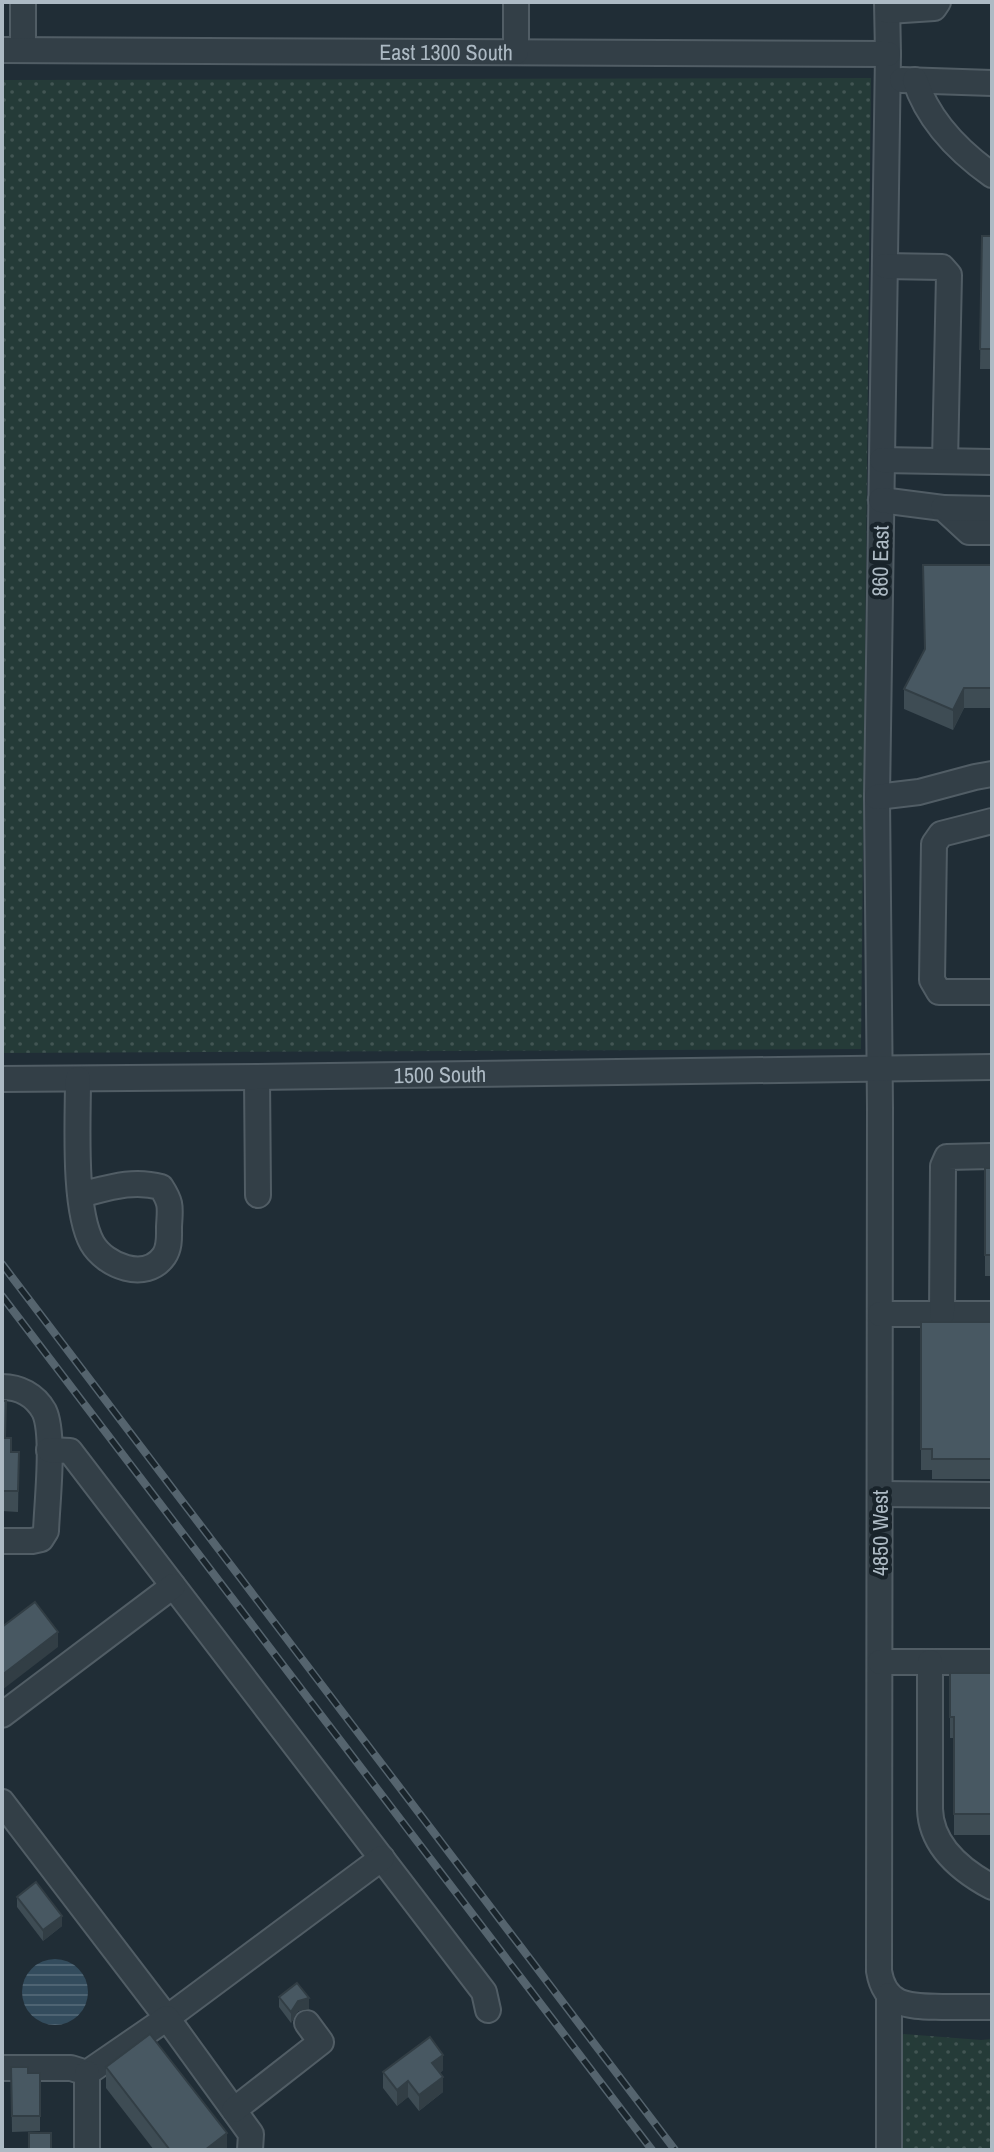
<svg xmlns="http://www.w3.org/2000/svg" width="994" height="2152" viewBox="0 0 994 2152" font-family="'Archivo Narrow',sans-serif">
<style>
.grass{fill:url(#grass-dots)}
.water{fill:url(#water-rules)}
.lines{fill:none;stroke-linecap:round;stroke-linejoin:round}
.minor-casing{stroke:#515d65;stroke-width:28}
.minor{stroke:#333f47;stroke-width:24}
.rail-casing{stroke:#55646e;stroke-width:8}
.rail{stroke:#19242b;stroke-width:5;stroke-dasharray:15;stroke-linecap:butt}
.wall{fill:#3e4c54}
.shaded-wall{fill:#323e45}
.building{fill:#485862;stroke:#323e45;stroke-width:2}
.labels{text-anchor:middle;stroke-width:8;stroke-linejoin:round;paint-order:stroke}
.street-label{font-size:22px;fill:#adbac4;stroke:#19242b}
</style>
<defs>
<pattern id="grass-dots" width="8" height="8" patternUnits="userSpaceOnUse" patternTransform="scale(2)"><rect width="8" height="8" fill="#253b38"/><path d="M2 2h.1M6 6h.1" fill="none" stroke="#425553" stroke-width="1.8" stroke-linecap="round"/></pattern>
<pattern id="water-rules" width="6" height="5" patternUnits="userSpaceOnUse" patternTransform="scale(2)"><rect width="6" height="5" fill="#334c5d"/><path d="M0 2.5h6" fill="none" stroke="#4e6473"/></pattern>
</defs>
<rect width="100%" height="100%" fill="#202d36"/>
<!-- grass -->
<g class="grass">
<path d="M871,78L861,1049L2,1053V80Z"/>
<path d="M904,2034L981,2040L992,2039V2150H893L892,2039Z"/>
</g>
<!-- water -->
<circle class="water" cx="55" cy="1992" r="33"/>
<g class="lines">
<defs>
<g id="minor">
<path d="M23,2V50"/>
<path d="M887,2L888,54L877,797L880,1108L879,1971C885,2008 911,2006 942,2007C958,2007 975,2007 992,2007"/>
<path d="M888,11L934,8L938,2"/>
<path id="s1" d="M2,50L888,54"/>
<path d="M516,52V2"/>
<path d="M902,80L992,83"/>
<path d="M915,80C928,120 958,151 992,175"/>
<path d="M885,266L942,267L949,275L945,461"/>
<path d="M882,460L992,462"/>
<path d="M881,500L943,508L969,532H992"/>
<path d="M943,508L992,509"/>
<path d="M877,797L919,792L975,777L992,774"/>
<path d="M992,821L941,834L934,844L932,980L939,992H992"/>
<path d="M257,1077L258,1195"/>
<path id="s2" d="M2,1079L257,1077L992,1067"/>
<path d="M78,1079C78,1120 73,1209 92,1243C105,1266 146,1282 164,1256C170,1247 169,1237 169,1227C170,1207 172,1204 161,1187C132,1179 108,1188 80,1195"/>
<path d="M880,1314H992"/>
<path d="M942,1314L943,1166L947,1157L992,1156"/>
<path d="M2,1387C19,1387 35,1395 44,1411C55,1433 47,1503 46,1531L41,1539L32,1541H2"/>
<path d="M49,1450L70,1451L484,1992L488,2010"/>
<path d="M880,1494L992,1495"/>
<path d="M880,1662H992"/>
<path d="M930,1662V1809C931,1846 962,1871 992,1887"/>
<path d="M2,1715L173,1586"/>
<path d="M2,1802L167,2018L382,1858"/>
<path d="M889,1995V2150"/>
<path d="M2,2068H71L87,2073L167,2018L251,2134L250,2150"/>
<path d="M87,2073V2150"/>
<path d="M234,2110L321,2042L307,2023"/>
</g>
</defs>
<!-- minor casing -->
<use href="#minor" class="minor-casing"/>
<!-- minor -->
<use href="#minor" class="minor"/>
<defs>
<g id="rail">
<path d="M2,1264L675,2150"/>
<path d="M2,1296L652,2150"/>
</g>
</defs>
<!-- rail casing -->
<use href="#rail" class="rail-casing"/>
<!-- rail -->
<use href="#rail" class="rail"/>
</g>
<!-- wall -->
<g class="wall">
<path d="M982,236H992V369H980Z"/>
<path d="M992,565V708H964L953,730L904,709V689Z"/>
<rect x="985" y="1168" width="7" height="108"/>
<path d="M921,1322H992V1479H932V1470H921Z"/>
<path d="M2,1401L6,1438L11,1452H19L18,1512L2,1511Z"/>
<path d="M950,1673H992V1835H954V1738H950Z"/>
<path d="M17,1897L62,1926L43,1941L17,1907Z"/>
<path d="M279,1997L309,2009L298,2011L291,2023L279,2007Z"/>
<path d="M11,2067L28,2073H40V2131L12,2132Z"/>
<path d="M106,2067L227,2150H154L106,2088Z"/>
<path d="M443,2070L440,2073L443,2092L419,2111L408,2097L397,2106L383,2088V2072Z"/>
</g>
<!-- shaded-wall -->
<g class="shaded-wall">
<path d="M964,688V708L953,730V710Z"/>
<path d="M58,1632V1647L2,1690V1675Z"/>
<path d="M62,1916V1926L43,1941V1930Z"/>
<path d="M309,1998V2009L298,2011L291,2023V2012L298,2001Z"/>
<path d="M443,2055V2070L432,2078V2063Z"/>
<path d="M443,2077V2092L419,2111V2095Z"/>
<path d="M408,2081V2097L397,2106V2090Z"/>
<path d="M227,2133V2150H205Z"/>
</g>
<!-- building -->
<g class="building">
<path d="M982,236H992V349H980Z"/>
<path d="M923,565H992V688H964L953,710L904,689L925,649Z"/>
<rect x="985" y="1168" width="7" height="87"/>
<path d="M921,1322H992V1459H932V1449H921Z"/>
<path d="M2,1401H6L5,1438H11V1452H19L18,1491H2Z"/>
<path d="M35,1602L58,1632L2,1675V1627Z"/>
<path d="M950,1673H992V1814H954V1717H950Z"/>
<path d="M36,1882L62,1916L43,1930L17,1897Z"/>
<path d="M297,1983L309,1998L298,2001L291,2012L279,1997Z"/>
<path d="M150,2034L227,2133L205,2150H170L106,2067Z"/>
<path d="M430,2037L443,2055L432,2063L443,2077L419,2095L408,2081L397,2090L383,2072Z"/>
<path d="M11,2067H28V2073H40V2116H12Z"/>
<rect x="29" y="2133" width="22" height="17"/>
</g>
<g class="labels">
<!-- street labels -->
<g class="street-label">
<text dy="8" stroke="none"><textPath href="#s1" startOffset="444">East 1300 South</textPath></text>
<text transform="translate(880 561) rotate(-89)" y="8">860 East</text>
<text dy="8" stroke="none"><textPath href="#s2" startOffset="438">1500 South</textPath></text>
<text transform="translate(880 1533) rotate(-90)" y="8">4850 West</text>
</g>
</g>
<!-- border -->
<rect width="994" height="2152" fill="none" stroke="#adbac4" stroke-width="8"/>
</svg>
